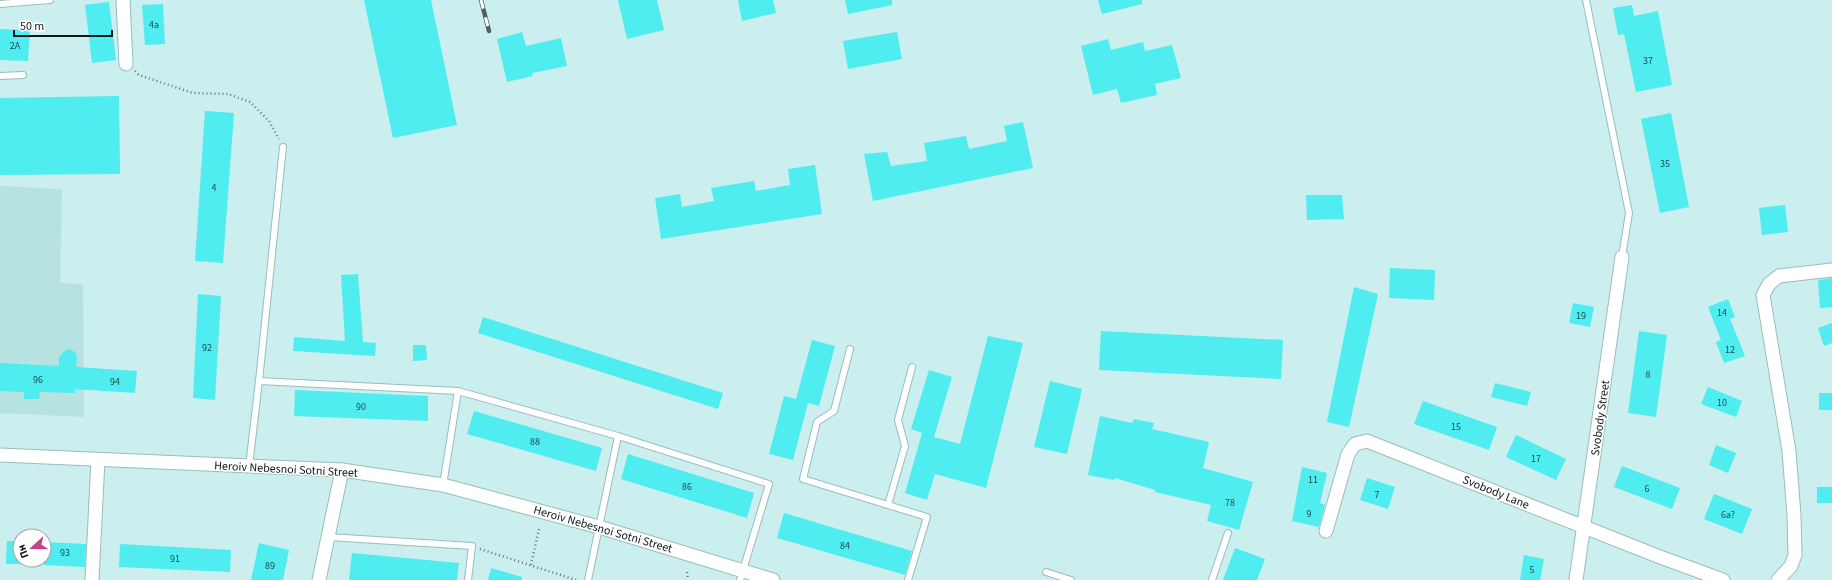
<svg xmlns="http://www.w3.org/2000/svg" width="1832" height="580" viewBox="0 0 1832 580" font-family="'Source Sans 3',sans-serif">
<style>
.built{fill:#b6e2e2}
.building{fill:#4fecf0}
.lines{fill:none;stroke-linecap:round;stroke-linejoin:round}
.service-casing{stroke:#9bbcbc;stroke-width:8}
.minor-casing{stroke:#9bbcbc;stroke-width:15}
.path{stroke:#63797a;stroke-width:2.5;stroke-dasharray:1 3;stroke-linecap:butt}
.service{stroke:#fff;stroke-width:6}
.minor{stroke:#fff;stroke-width:13}
.rail-casing{stroke:#4e6262;stroke-width:4.5}
.rail{stroke:#fff;stroke-width:3;stroke-dasharray:9;stroke-linecap:butt}
.labels{text-anchor:middle;stroke-width:3;stroke-linejoin:round;paint-order:stroke}
.number-label{font-size:10px;fill:#1d4d4f}
.street-label{font-size:12px;fill:#0c1819;stroke:#fff}
</style>
<rect width="100%" height="100%" fill="#cbeeee"/>
<!-- built -->
<path class="built" d="M0,186L62,189L60,283L83,284L84,417L0,413Z"/>
<!-- building -->
<g class="building">
<path d="M364,0H431L457,125L393,138Z"/>
<path d="M618,0H657L664,30L627,39Z"/>
<path d="M738,0H773L776,13L742,21Z"/>
<path d="M845,0H892V5L848,14Z"/>
<path d="M1098,0H1142V4L1102,14Z"/>
<path d="M109,2L116,60L92,63L85,5Z"/>
<path d="M163,4L165,44L145,45L142,5Z"/>
<path d="M1632,5L1634,16L1658,11L1672,85L1636,92L1624,34L1618,35L1613,8Z"/>
<path d="M0,29L30,30L28,61L0,60Z"/>
<path d="M522,32L526,46L561,38L567,66L532,73L533,76L507,82L497,39Z"/>
<path d="M897,32L902,59L848,69L843,41Z"/>
<path d="M1108,39L1111,50L1143,42L1145,51L1172,45L1181,78L1155,84L1157,95L1121,103L1117,89L1093,95L1081,46Z"/>
<path d="M119,96L120,174L0,175V98Z"/>
<path d="M205,111L234,113L223,263L195,261Z"/>
<path d="M1671,113L1689,207L1660,213L1641,119Z"/>
<path d="M1023,122L1033,168L873,201L864,154L887,152L891,166L927,161L924,143L966,136L969,149L1007,141L1004,126Z"/>
<path d="M815,165L822,214L661,239L655,198L680,194L682,207L714,201L711,188L754,181L756,191L790,185L788,169Z"/>
<path d="M1306,195H1342L1344,219L1307,220Z"/>
<path d="M1785,205L1788,232L1762,235L1759,208Z"/>
<path d="M1390,268L1435,270L1434,300L1389,298Z"/>
<path d="M358,274L363,342L376,343L375,356L293,351L294,337L345,341L341,275Z"/>
<path d="M1832,278V307L1820,308L1818,280Z"/>
<path d="M1354,287L1378,294L1349,427L1327,422Z"/>
<path d="M198,294L221,296L215,400L193,398Z"/>
<path d="M1728,299L1735,317L1730,319L1745,356L1724,363L1716,342L1721,340L1708,307Z"/>
<path d="M1573,303L1594,307L1590,327L1569,323Z"/>
<path d="M483,317L723,393L718,409L478,333Z"/>
<path d="M1832,323V343L1824,346L1818,328Z"/>
<path d="M1101,331L1283,340L1281,379L1099,370Z"/>
<path d="M1639,331L1667,335L1656,417L1628,413Z"/>
<path d="M988,336L1023,343L986,488L935,474L927,500L905,493L922,433L911,429L929,370L952,377L934,437L960,444Z"/>
<path d="M812,340L835,346L819,406L808,403L793,460L769,454L784,396L796,399Z"/>
<path d="M413,345H426L427,360L413,361Z"/>
<path d="M69,349L75,352L77,358L76,367L137,371L135,393L75,389V393L40,392L39,399H24V392L0,391V363L59,366V358L63,352Z"/>
<path d="M1050,381L1082,389L1067,454L1034,447Z"/>
<path d="M1495,383L1531,392L1527,406L1491,397Z"/>
<path d="M1708,387L1742,401L1736,417L1701,404Z"/>
<path d="M295,390L428,396V421L294,416Z"/>
<rect x="1819" y="393" width="13" height="17"/>
<path d="M1423,401L1497,427L1489,450L1414,424Z"/>
<path d="M474,411L602,448L596,471L467,434Z"/>
<path d="M1100,416L1132,423L1134,419L1154,423L1152,429L1209,442L1203,468L1253,482L1239,530L1207,521L1211,505L1155,492V490L1115,478L1114,480L1088,475Z"/>
<path d="M1516,435L1566,459L1556,480L1506,457Z"/>
<path d="M1716,445L1736,453L1728,473L1709,465Z"/>
<path d="M628,454L754,493L747,518L621,479Z"/>
<path d="M1622,466L1680,488L1672,509L1614,487Z"/>
<path d="M1302,467L1327,473L1320,503L1325,505L1319,527L1292,521Z"/>
<path d="M1367,478L1395,487L1388,509L1360,500Z"/>
<rect x="1817" y="487" width="15" height="16"/>
<path d="M1714,494L1752,509L1742,534L1704,519Z"/>
<path d="M784,513L912,551L905,575L777,538Z"/>
<path d="M7,541H20V564H6Z"/>
<path d="M44,542L86,544L85,567L44,565Z"/>
<path d="M259,543L289,550L283,580H251Z"/>
<path d="M120,544L231,550L230,572L119,567Z"/>
<path d="M1235,548L1265,559L1257,580H1223Z"/>
<path d="M352,553L459,563L457,580H349Z"/>
<path d="M1524,555L1544,559L1540,580H1520Z"/>
<path d="M491,568L522,577V580H488Z"/>
</g>
<g class="lines">
<defs>
<g id="service">
<path d="M1586,0L1629,213L1622,257"/>
<path d="M0,4L50,0"/>
<path d="M0,76L23,75"/>
<path d="M850,349L834,411L817,422L803,479L927,517L908,580"/>
<path d="M259,381L458,391L618,436L769,484L740,580"/>
<path d="M249,466L259,381L283,147"/>
<path d="M443,485L458,391"/>
<path d="M888,505L905,446L898,420L912,367"/>
<path d="M328,537L472,546L468,580"/>
<path d="M1046,572L1071,580"/>
<path d="M588,580L618,436"/>
<path d="M1212,580L1228,533"/>
</g>
<g id="minor">
<path d="M123,0L126,64"/>
<path d="M0,455L342,470L443,485L599,527L773,580"/>
<path d="M1326,531L1348,454L1355,444L1367,441L1660,557L1723,580"/>
<path d="M92,580L98,460"/>
<path d="M319,580L342,470"/>
<path d="M1576,580L1622,257"/>
<path d="M1778,580L1791,566L1795,555L1794,515L1789,451L1763,295L1769,284L1779,276L1832,270"/>
</g>
</defs>
<!-- service casing -->
<use href="#service" class="service-casing"/>
<!-- minor casing -->
<use href="#minor" class="minor-casing"/>
<!-- path -->
<g class="path">
<path d="M135,71L139,75L193,93L228,94L250,102L269,121L279,139"/>
<path d="M480,549L576,580"/>
<path d="M531,565L539,529"/>
<path d="M687,572L688,580"/>
</g>
<!-- service -->
<use href="#service" class="service"/>
<!-- minor -->
<use href="#minor" class="minor"/>
<defs>
<path id="rail" d="M481,0L489,31"/>
</defs>
<!-- rail casing -->
<use href="#rail" class="rail-casing"/>
<!-- rail -->
<use href="#rail" class="rail"/>
</g>
<g class="labels">
<!-- number labels -->
<g class="number-label">
<text x="154" y="28">4а</text>
<text x="15" y="49">2А</text>
<text x="1648" y="64">37</text>
<text x="1665" y="167">35</text>
<text x="214" y="191">4</text>
<text x="1722" y="316">14</text>
<text x="1581" y="319">19</text>
<text x="207" y="351">92</text>
<text x="1730" y="353">12</text>
<text x="1648" y="378">8</text>
<text x="38" y="383">96</text>
<text x="115" y="385">94</text>
<text x="1722" y="406">10</text>
<text x="361" y="410">90</text>
<text x="1456" y="430">15</text>
<text x="535" y="445">88</text>
<text x="1536" y="462">17</text>
<text x="1313" y="483">11</text>
<text x="687" y="490">86</text>
<text x="1647" y="492">6</text>
<text x="1377" y="498">7</text>
<text x="1230" y="506">78</text>
<text x="1309" y="517">9</text>
<text x="1728" y="518">6a?</text>
<text x="845" y="549">84</text>
<text x="65" y="556">93</text>
<text x="175" y="562">91</text>
<text x="270" y="569">89</text>
<text x="1532" y="573">5</text>
</g>
<!-- street labels -->
<g class="street-label">
<text transform="translate(1600 418) rotate(-82)" y="4">Svobody Street</text>
<text transform="translate(286 469) rotate(3)" y="4">Heroiv Nebesnoi Sotni Street</text>
<text transform="translate(1496 492) rotate(22)" y="4">Svobody Lane</text>
<text transform="translate(603 529) rotate(16)" y="4">Heroiv Nebesnoi Sotni Street</text>
</g>
</g>
<!-- north arrow -->
<g transform="translate(32 548) rotate(249)"><circle r="19" fill="#ffffff" stroke="#9ea3a3"/>
<path d="M0-3L7 15L0 10L-7 15Z" fill="#c1428e"/>
<text y="-6" font-size="11" font-weight="bold" text-anchor="middle" fill="#0c1819">Пн</text>
</g>
<!-- scale -->
<path d="M14 30v6h98v-6" fill="none" stroke="#0c1819" stroke-width="2"/>
<text x="20" y="30" font-size="12" fill="#0c1819" stroke="#ffffff" stroke-width="3" paint-order="stroke">50 m</text>
</svg>
